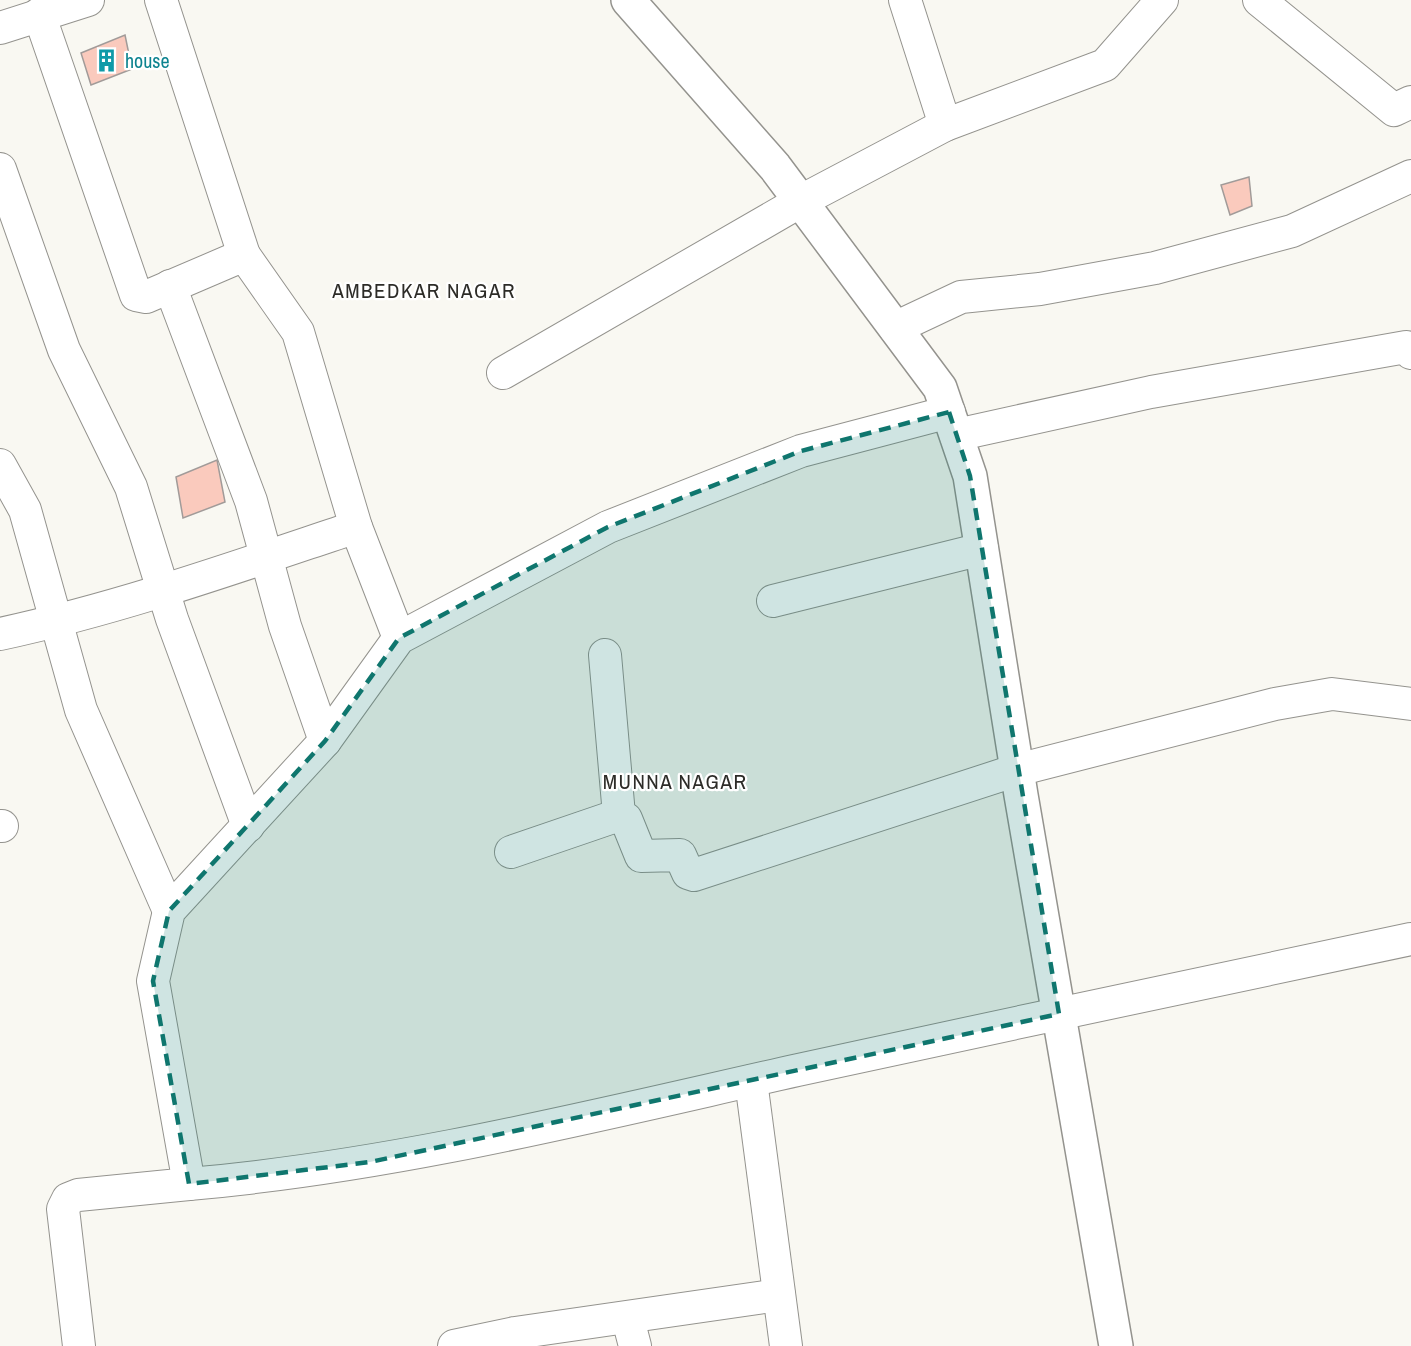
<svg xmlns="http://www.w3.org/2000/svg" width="1411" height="1346" viewBox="0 0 1411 1346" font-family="'Archivo Narrow',sans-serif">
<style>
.building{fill:#facabd;stroke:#a19b99;stroke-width:1.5}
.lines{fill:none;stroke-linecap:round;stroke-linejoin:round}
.minor-casing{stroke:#94938e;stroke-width:34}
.major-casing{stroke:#94938e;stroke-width:36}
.minor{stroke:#fff;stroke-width:32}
.major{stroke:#fff;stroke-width:33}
.marked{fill:#0f766e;fill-opacity:0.2;stroke:#0f766e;stroke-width:4.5;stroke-dasharray:12 8;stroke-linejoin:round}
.labels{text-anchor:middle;stroke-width:4.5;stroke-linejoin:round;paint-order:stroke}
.culture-label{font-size:20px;fill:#0d838f;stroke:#fff;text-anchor:start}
.neighbourhood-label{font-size:21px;letter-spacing:1.5px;fill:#2d2c28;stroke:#fff}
</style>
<rect width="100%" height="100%" fill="#f9f8f2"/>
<!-- building -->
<g class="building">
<path d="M125,35L132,69L91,85L81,53Z"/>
<path d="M1249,177L1252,206L1230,215L1221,185Z"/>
<path d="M217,460L225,502L183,518L176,477Z"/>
</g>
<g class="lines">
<defs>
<g id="minor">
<path d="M161,0L244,255"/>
<path d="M905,0L945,125"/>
<path d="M1259,0L1394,110L1411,102"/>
<path d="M39,14L136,295L146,297L244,255L298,332L356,527L399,638"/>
<path d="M0,28L88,0"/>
<path d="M0,169L64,350L131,487L172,619L248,826"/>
<path d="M170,286L251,501L285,626L325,741"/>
<path d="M895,328L961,297L1040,289L1155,268L1292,231L1411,176"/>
<path d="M503,373L801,201L945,125L1105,65L1162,0"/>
<path d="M956,435L1151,392L1406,347L1411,353"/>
<path d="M0,465L25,510L81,710L169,911"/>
<path d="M773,601L982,549"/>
<path d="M0,634C121,608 239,566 356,527"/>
<path d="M605,655L619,815"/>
<path d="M0,826H2"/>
<path d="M511,852L619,815L626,819L641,856L680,855L688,873L694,875L1017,770L1275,704L1332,694L1411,704"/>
<path d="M751,1081L786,1346"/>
<path d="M189,1184C396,1166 597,1115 798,1070C1002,1025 1207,983 1411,939"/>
<path d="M628,1319L635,1346"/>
<path d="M79,1346L63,1209L68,1199L78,1195L189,1184L153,981L169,911L325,741L399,638L608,527L801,451L949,412"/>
<path d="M454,1346L515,1333L779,1295"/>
</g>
<path id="major" d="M628,0L775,167L940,388L970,476L1021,795L1116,1346"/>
</defs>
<!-- minor casing -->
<use href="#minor" class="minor-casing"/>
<!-- major casing -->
<use href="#major" class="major-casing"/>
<!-- minor -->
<use href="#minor" class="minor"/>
<!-- major -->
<use href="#major" class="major"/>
</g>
<!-- marked area -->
<path class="marked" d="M949,412L970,476L1059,1014L370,1162L189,1184L153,981L169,911L325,741L399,638L608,527L801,451Z"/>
<!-- icons -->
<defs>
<symbol id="building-bare" viewBox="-9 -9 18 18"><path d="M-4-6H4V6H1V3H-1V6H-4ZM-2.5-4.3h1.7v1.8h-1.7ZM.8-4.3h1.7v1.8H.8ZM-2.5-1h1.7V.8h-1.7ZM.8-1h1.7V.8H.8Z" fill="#0f9aa8" stroke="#fff" stroke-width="2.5" paint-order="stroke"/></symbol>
</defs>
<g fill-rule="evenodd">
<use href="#building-bare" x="90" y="44" width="33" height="33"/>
</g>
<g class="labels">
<!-- culture labels -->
<g class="culture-label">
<text x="125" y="68">house</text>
</g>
<!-- neighbourhood labels -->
<g class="neighbourhood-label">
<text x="424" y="298">AMBEDKAR NAGAR</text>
<text x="675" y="789">MUNNA NAGAR</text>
</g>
</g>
</svg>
